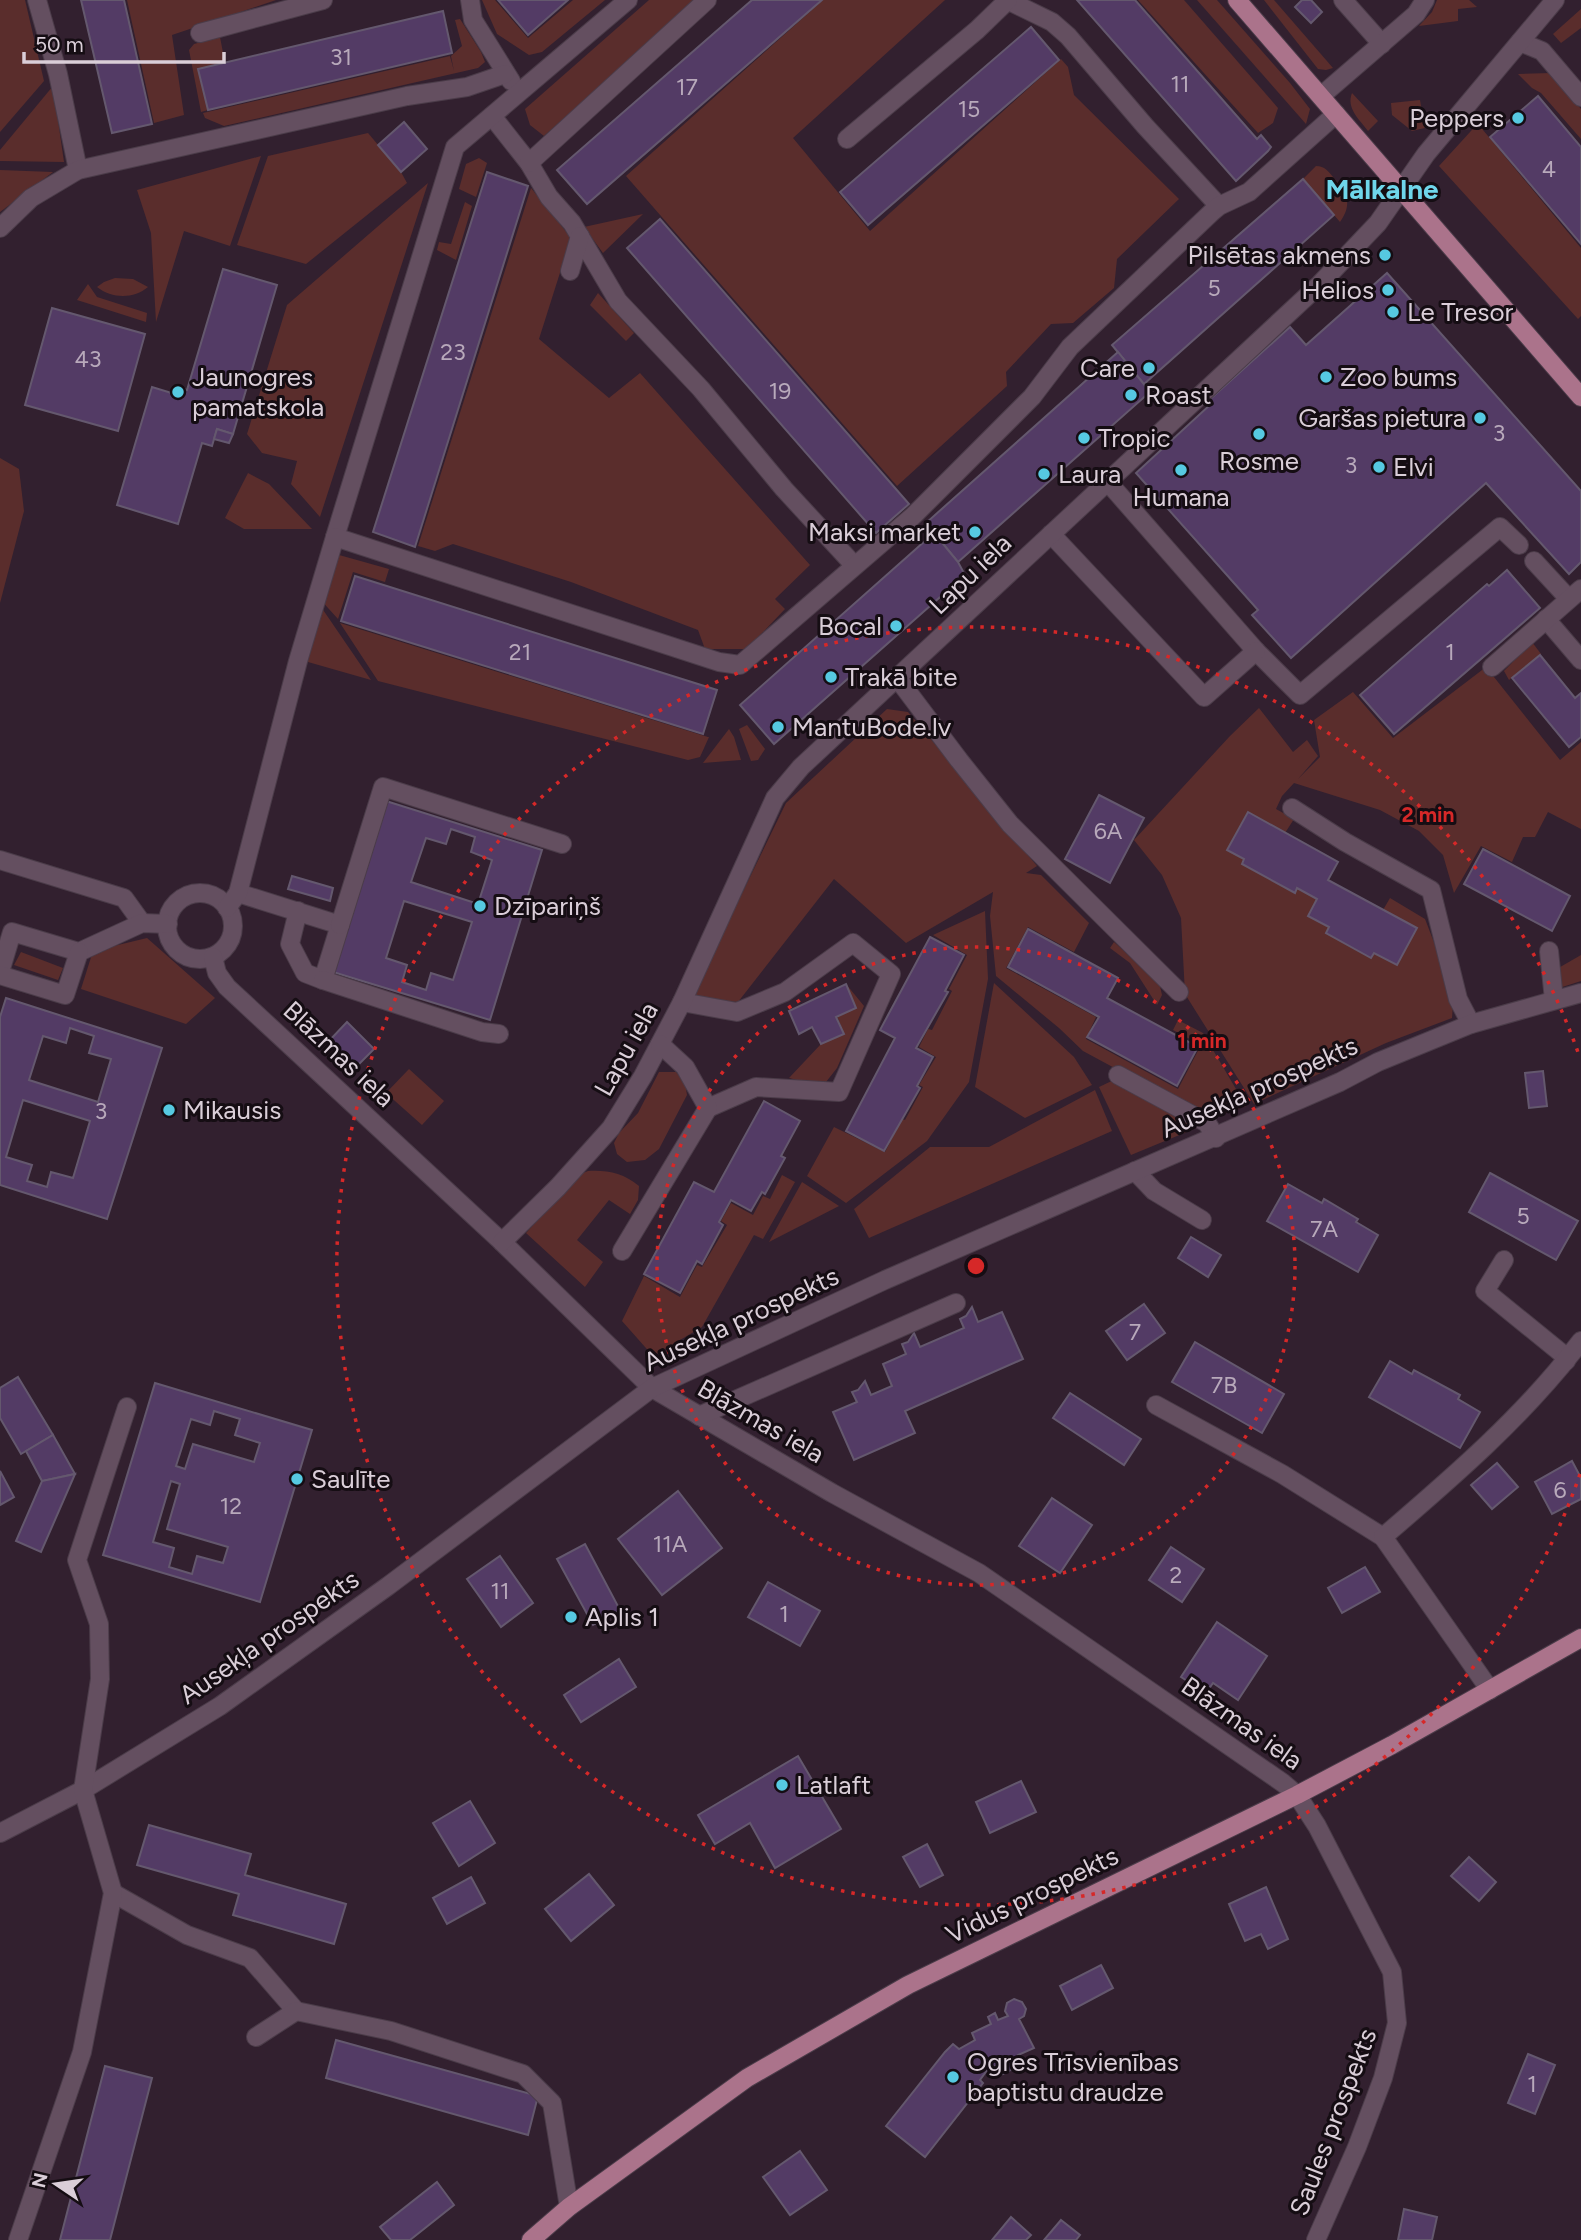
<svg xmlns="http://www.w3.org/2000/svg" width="1581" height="2240" viewBox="0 0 1581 2240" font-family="Figtree,sans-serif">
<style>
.green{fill:#5a2d2c}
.building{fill:#533b65;stroke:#64586e;stroke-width:2;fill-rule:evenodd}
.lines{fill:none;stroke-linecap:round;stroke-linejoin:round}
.minor-casing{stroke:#4b3c49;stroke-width:20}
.major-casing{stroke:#4b3c49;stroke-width:20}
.minor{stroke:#644f60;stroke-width:18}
.major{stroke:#ab738b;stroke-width:18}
.ring{fill:none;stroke:#d62828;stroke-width:3.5;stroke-dasharray:3.5 7}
.poi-dot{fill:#56c9e1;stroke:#150d13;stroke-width:2.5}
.labels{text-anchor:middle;stroke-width:6;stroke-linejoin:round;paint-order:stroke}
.number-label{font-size:23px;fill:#b8a9bb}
.poi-label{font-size:26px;fill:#daced8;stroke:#150d13;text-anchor:start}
.street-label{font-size:26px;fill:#daced8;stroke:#150d13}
.neighbourhood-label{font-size:28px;font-weight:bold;fill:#6fd6eb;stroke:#150d13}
.centre{fill:#d62828;stroke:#150d13;stroke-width:3.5}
.ring-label{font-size:21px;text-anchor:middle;font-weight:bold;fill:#d62828;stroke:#150d13;stroke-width:6;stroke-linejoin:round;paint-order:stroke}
</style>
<rect width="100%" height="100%" fill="#32202f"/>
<!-- green -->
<g class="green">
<path d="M0,0H25L44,81L0,132Z"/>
<path d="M127,0H276L172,35L184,115L154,123Z"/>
<path d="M482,0H495L528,38L573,0H605L542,52L529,55L497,34Z"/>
<path d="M649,0H698L544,136L530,125L525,109Z"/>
<path d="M823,0H945L793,138L870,231L1061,59L1068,67L1074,95L1179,199L1117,259L1114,288L1073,323L1051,324L1006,372L1007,386L897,486L626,176Z"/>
<path d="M1138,0H1184L1278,108L1273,123L1258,133Z"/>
<path d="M1197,0H1217L1290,83L1310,109L1306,124Z"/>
<path d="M1264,0H1274L1333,68L1326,70L1318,69Z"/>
<path d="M1437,0H1469L1477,7L1458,9V21L1419,26L1432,12Z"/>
<path d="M1581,9V28L1561,43L1553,34Z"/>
<path d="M460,19L481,52L485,62L478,68L224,126L205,118L203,113L450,56L454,71L451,56L462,46L455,20Z"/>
<path d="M220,37L225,63L199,69L208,110L201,112L189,50L194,44Z"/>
<path d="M1551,73L1581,109V139L1541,93L1532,88L1518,74Z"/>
<path d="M53,86L64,162L0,161V150Z"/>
<path d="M1352,93L1378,121L1368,131C1359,119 1346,108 1352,93Z"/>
<path d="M1420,100L1425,128L1412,131L1392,115L1391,103Z"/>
<path d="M1481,120L1489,123L1483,130L1581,248V316L1578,319L1439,166Z"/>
<path d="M368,133L401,172L407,183L306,264L237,245L268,156Z"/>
<path d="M261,156L230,246L184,231L156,322L151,233L137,190Z"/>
<path d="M479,158L487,163L476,197L459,189L466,164Z"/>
<path d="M1316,166C1325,166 1328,171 1334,178C1347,193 1353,204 1340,222L1303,179Z"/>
<path d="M0,170L53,172L0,212Z"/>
<path d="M428,183L320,517L291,484L297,461L262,453L247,434L287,305Z"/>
<path d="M531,188L571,238L539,339L609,398L640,373L810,565L775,599L785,609L747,649H705L698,630L571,582L453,544L435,551L418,546Z"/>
<path d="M465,202L472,206L456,260L437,250L439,242L451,244Z"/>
<path d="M643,214L603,253L584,227Z"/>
<path d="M115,278L133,279L148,287C134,299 112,299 97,287L104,282Z"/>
<path d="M88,284L97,297L147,313L146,322L77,300Z"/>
<path d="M598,293L634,333L626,341L590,305Z"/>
<path d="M0,458L19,469L24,511L0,603Z"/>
<path d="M248,473L269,484L312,529H244L225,518Z"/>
<path d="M332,553L389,569L385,582L353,572L338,619L319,598Z"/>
<path d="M317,601L371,680L301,660Z"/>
<path d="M340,623L708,737H709L700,757L688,760L378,681Z"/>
<path d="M1532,642L1541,654L1509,680L1504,671Z"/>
<path d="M1486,667L1560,760L1581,742V829L1548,812L1535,837H1523L1512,862L1481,846L1454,893L1443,855L1419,831L1380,810L1294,783L1282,796L1276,809L1294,819L1285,833L1247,813L1227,850L1244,859L1242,864L1294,893L1297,888L1317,899L1308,916L1329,927L1326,933L1371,958L1374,953L1397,965L1417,928L1383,910L1390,898L1425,919L1440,958L1453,1004L1452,1018L1386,1043L1254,1104L1185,994L1181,918L1162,875L1134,840L1230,736L1259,708L1293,752L1307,740L1318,756L1298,779L1320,757L1314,720L1353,692L1393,738Z"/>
<path d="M887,709L908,712L1037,866L1026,873L1041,875L1089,923L1074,952L1028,927L1006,968L1096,1017L1086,1039L1178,1089L1201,1045L1173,1030L1178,1020L1203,1033L1246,1106L1209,1119L1083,1051L1059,1028L996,976L990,916L993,892L906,943L834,879L738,1002L691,998L786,803Z"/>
<path d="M747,725L765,749L758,760L751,761L739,729Z"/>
<path d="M729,729L734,737L741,760L703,763Z"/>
<path d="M985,911L988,979L969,1082L927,1141L846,1203L807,1176L834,1127L885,1152L902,1119L905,1120L923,1087L919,1085L936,1057L919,1047L928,1029L932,1030L952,991L949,989L967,955L933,935Z"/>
<path d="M147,938L215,998L186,1024L81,989L93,951Z"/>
<path d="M1114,942L1159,982L1162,995L1157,1005L1130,963L1110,948Z"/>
<path d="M21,952L63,968L58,980L14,965Z"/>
<path d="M1581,955V981L1556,989L1555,970Z"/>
<path d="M994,983L1074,1057L1092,1085L1025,1118L975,1087Z"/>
<path d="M846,984L864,1006L837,1068L826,1082H805L789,1078L821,1044L844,1034L837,1016L856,1007Z"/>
<path d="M409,1069L444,1101L422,1125L386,1093Z"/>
<path d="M659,1072H676L685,1083L687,1095L659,1149L645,1160L627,1162L617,1154L614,1143L619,1133L638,1113Z"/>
<path d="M1118,1078L1206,1124L1131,1155L1099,1087Z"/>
<path d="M1095,1090L1112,1131L869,1238L854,1209L930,1147H989Z"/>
<path d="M588,1171C608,1170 623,1173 639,1186L638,1200L630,1214L609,1200L577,1240L603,1262L585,1287L526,1233L576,1176Z"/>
<path d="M782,1175L795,1182L763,1239L754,1235L702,1327L653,1356L622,1321L644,1276L680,1297L697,1265L702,1267L727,1225L721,1221L731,1203L753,1215L763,1196L770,1199Z"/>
<path d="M802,1182L839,1206L769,1242Z"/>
</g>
<!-- building -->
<g class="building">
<path d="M81,0H124L152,124L112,133Z"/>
<path d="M498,0H568L528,35Z"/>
<path d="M752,0H822L587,204L557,170Z"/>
<path d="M1077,0H1135L1257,139L1261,135L1271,147L1268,151L1236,181Z"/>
<path d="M1302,0H1311L1322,12L1311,23L1295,7Z"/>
<path d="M443,11L452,53L208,110L198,69Z"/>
<path d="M1031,27L1059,60L868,225L840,192Z"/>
<path d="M1538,96L1581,147V244L1490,137Z"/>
<path d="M404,122L427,149L401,172L378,145Z"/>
<path d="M487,172L528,186L415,547L373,532Z"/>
<path d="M1303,179L1334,215L1144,384L1112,345Z"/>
<path d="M660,219L909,504L876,533L627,248Z"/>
<path d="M223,269L277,285L233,434L217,429L212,446L202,443L178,524L117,505L152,387L178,395L180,388L187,390Z"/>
<path d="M1387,273L1581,491V562L1569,574L1486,483L1291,658L1252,615L1258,610L1136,473L1211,404L1208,401L1290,327L1306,345Z"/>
<path d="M52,308L145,334L118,431L25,405Z"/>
<path d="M1118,352L1150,392L958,562L926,523Z"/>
<path d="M217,429L233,434L229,443L214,439Z"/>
<path d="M934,533L958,562L965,575L774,744L740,705Z"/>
<path d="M1507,570L1540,608L1394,734L1360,695L1487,584L1489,586Z"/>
<path d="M355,576L717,690L703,734L341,621Z"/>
<path d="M1540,655L1575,698L1581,693V737L1569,747L1512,678Z"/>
<path d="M1099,795L1144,818L1110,883L1065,859Z"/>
<path d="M386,801L542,850L490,1020L333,972ZM451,829L475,837L471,852L492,860L478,904L411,882L426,838L446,844ZM404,901L472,922L453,980L431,973L426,990L402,982L407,965L386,958Z"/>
<path d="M1248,812L1338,862L1328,880L1417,928L1397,965L1374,953L1371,958L1326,933L1329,927L1308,916L1317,899L1297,888L1295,893L1242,864L1244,859L1227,850Z"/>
<path d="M1483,849L1570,896L1552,931L1464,884Z"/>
<path d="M292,876L333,888L330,901L288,889Z"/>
<path d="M1028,929L1118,978L1107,998L1198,1047L1177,1086L1087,1037L1099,1017L1008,967Z"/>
<path d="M930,937L964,955L945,991L948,992L916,1048L933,1057L917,1086L920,1088L884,1151L846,1131L895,1038L880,1030Z"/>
<path d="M846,984L856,1008L836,1017L844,1034L821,1044L812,1027L799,1034L789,1011Z"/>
<path d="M6,998L162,1048L107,1219L0,1185V1017ZM70,1028L94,1036L89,1053L111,1059L98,1102L29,1080L43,1036L66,1043ZM23,1100L90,1121L73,1178L51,1172L47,1187L27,1181L32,1165L6,1157Z"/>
<path d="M347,1022L374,1049L355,1068L328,1042Z"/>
<path d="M1543,1071L1547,1106L1529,1108L1525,1073Z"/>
<path d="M764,1101L800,1121L781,1156L785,1158L765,1194L762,1192L751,1211L731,1200L719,1222L723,1225L702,1264L697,1261L680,1293L644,1274L694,1182L714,1192Z"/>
<path d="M1490,1173L1578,1221L1556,1260L1469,1212Z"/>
<path d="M1288,1184L1322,1203L1324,1199L1358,1219L1356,1222L1378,1235L1358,1272L1267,1221Z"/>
<path d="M1191,1237L1221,1255L1208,1277L1178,1258Z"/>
<path d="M1144,1304L1165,1333L1127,1360L1106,1331Z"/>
<path d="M972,1307L978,1322L1002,1312L1023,1359L905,1411L915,1433L854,1460L833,1412L857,1402L852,1392L858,1390L865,1381L871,1395L892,1386L883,1364L906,1354L902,1344L908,1342L914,1333L920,1347L964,1328L960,1319L966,1316Z"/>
<path d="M1195,1342L1284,1394L1262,1433L1172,1382Z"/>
<path d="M1390,1361L1412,1374L1414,1370L1460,1395L1458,1399L1480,1412L1460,1448L1369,1397Z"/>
<path d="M18,1377L53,1435L21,1454L0,1418V1388Z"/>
<path d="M155,1383L312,1430L260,1602L103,1555ZM214,1411L240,1419L235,1435L260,1443L254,1462L193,1444L185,1469L176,1466L191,1419L210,1425ZM171,1481L180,1484L167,1529L228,1547L223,1563L197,1556L192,1574L169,1567L174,1548L153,1542Z"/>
<path d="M1070,1393L1141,1439L1124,1465L1053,1418Z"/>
<path d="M53,1435L75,1474L42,1481L26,1451Z"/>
<path d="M1572,1461L1581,1478V1499L1552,1514L1535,1482Z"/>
<path d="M1497,1463L1518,1487L1492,1509L1471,1485Z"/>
<path d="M0,1471L14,1497L0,1505Z"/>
<path d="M75,1474L41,1552L16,1541L42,1481Z"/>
<path d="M678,1491L722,1548L662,1595L618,1539Z"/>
<path d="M1052,1498L1092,1525L1060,1573L1019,1546Z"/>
<path d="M585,1544L620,1610L593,1625L557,1559Z"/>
<path d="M1171,1547L1204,1569L1182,1602L1149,1580Z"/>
<path d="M500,1556L533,1603L501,1627L467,1579Z"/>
<path d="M1365,1567L1380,1592L1342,1613L1328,1588Z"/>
<path d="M768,1582L820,1611L800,1646L748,1617Z"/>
<path d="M1217,1622L1267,1656L1238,1700L1213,1683L1206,1693L1181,1677Z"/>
<path d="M619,1659L636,1687L581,1722L564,1695Z"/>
<path d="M798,1756L841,1829L775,1868L750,1823L715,1844L698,1815Z"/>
<path d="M1021,1781L1036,1812L990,1833L976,1802Z"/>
<path d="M470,1801L495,1843L459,1866L433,1823Z"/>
<path d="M149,1825L251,1854L245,1875L346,1904L334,1944L233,1915L239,1894L137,1865Z"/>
<path d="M927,1844L943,1875L920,1887L903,1857Z"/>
<path d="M1469,1857L1496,1882L1479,1901L1451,1876Z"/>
<path d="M589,1874L614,1905L571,1941L545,1909Z"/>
<path d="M471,1877L485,1903L447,1924L433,1898Z"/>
<path d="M1266,1887L1288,1939L1268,1949L1261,1934L1245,1941L1229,1904Z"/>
<path d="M1101,1965L1113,1988L1072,2010L1060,1986Z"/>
<path d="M1014,1999L1022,2002L1026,2009L1024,2016L1019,2019L1034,2048L1018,2055L1022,2064L1003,2074L998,2065L988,2069L980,2080L983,2083L925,2157L886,2126L945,2052L953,2044L959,2049L975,2040L972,2033L991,2024L988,2017L995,2013L998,2020L1008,2016L1005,2011L1007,2003Z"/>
<path d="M336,2040L538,2096L528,2135L326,2078Z"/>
<path d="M1528,2054L1555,2065L1535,2114L1508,2103Z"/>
<path d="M105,2066L152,2078L110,2240H60Z"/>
<path d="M800,2151L827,2190L790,2215L763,2177Z"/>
<path d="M437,2182L454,2205L410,2240H391L380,2227Z"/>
<path d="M1404,2209L1437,2217L1432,2240H1398Z"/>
<path d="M1011,2217L1031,2235L1026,2240H992Z"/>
<path d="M1061,2220L1080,2235L1076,2240H1044Z"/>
</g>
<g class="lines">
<defs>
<g id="minor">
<path d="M37,0L58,74L78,170"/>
<path d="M470,0L473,20L511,81"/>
<path d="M1343,0L1382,44"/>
<path d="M1009,1L1052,22L1068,36L1145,126L1219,206"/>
<path d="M200,33L323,0"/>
<path d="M1520,42L1542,51L1581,97"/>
<path d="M1321,96L1416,14L1425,0"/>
<path d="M492,116L529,163L549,197L572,223L618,301L701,389L784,489L854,565"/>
<path d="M847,139L977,30L1008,0"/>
<path d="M529,163L707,0"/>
<path d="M0,228L31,198L78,170L407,96L467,87L505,74"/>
<path d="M570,271L580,236"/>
<path d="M1107,481L1256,651L1300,695L1500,527L1519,545"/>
<path d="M1051,534L1204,697L1256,651"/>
<path d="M335,537L455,147L628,0"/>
<path d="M1534,561L1569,599"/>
<path d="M1546,619L1581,660"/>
<path d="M1492,667L1581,589"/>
<path d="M898,679L959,760L1010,824L1179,992"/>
<path d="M1292,808L1345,842L1431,890L1458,999L1471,1024"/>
<path d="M0,860L124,898L142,923"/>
<path d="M238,893L340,925L323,980L305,973L290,944L298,911"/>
<circle cx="200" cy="926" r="33"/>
<path d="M227,908L238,893L298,661L335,537L719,662L740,665L913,516L1032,397L1070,347L1213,211L1219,206L1249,192L1336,114"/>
<path d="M340,925L383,787L562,844"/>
<path d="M1549,951L1554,1000"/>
<path d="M213,957L217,973L227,987L502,1242L652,1388L832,1493L979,1573L1283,1783L1297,1795L1317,1826L1392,1972L1397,2023L1383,2078L1357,2147L1316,2240"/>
<path d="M0,972L12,932L79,952L142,923L168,924"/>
<path d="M0,975L65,995L79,952"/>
<path d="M323,980L482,1032L499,1034"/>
<path d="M682,1002L737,1012L785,992L853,943L891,974L839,1092L756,1087L708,1108"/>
<path d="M1118,1075L1207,1123L1216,1138"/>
<path d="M1135,1171L1154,1191L1202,1220"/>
<path d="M502,1242L558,1187L611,1128L643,1076L682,1002L775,798L801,767L1320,284L1378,223L1426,154L1555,0"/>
<path d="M622,1251L708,1108L685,1067L660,1044"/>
<path d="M1504,1260L1485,1291L1565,1356L1566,1361"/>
<path d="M1156,1405L1282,1474L1383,1537"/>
<path d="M699,1416L956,1303"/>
<path d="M1490,1690L1383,1537C1453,1477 1525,1415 1581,1341"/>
<path d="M0,1833L83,1790L220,1706L388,1586L652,1388L885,1280L1340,1082L1378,1062L1471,1024L1581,993"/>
<path d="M113,1893L187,1935L250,1958L296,2011"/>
<path d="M256,2037L296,2011L391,2031L523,2074L552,2103L569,2207"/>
<path d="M18,2240L82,2052L113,1893L83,1790L100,1679L99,1624L77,1560L127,1407"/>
</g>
<g id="major">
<path d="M1237,0L1581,397"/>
<path d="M531,2240L569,2207L747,2078L908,1985L1297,1795L1392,1745L1581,1638"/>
</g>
</defs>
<!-- minor casing -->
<use href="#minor" class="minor-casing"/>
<!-- major casing -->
<use href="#major" class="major-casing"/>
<!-- minor -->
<use href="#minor" class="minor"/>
<!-- major -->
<use href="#major" class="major"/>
</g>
<!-- distance rings -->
<g class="ring">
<circle cx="976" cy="1266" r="319"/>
<path d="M1580 1474A639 639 0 1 1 1580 1058"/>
</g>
<!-- markers -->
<g class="poi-dot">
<circle cx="1518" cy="118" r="7"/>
<circle cx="1385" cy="255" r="7"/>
<circle cx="1388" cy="290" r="7"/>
<circle cx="1393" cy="312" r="7"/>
<circle cx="1149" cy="368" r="7"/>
<circle cx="1326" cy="377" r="7"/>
<circle cx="178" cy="392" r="7"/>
<circle cx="1131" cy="395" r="7"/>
<circle cx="1480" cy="418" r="7"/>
<circle cx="1259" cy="434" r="7"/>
<circle cx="1084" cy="438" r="7"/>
<circle cx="1379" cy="467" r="7"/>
<circle cx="1181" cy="470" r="7"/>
<circle cx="1044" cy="474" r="7"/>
<circle cx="975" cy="532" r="7"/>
<circle cx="896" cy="626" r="7"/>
<circle cx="831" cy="677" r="7"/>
<circle cx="778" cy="727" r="7"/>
<circle cx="480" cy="906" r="7"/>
<circle cx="169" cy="1110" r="7"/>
<circle cx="297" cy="1479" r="7"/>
<circle cx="571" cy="1617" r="7"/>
<circle cx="782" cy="1785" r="7"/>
<circle cx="953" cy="2077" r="7"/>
</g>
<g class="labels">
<!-- number labels -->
<g class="number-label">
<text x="341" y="65">31</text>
<text x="1180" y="92">11</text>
<text x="687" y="95">17</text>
<text x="969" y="117">15</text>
<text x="1549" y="177">4</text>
<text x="1214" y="296">5</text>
<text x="453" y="360">23</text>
<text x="88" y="367">43</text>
<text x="780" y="399">19</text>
<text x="1499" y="441">3</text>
<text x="1351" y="473">3</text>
<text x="520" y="660">21</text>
<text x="1450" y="660">1</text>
<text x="1108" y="839">6A</text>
<text x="101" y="1119">3</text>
<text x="1523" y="1224">5</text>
<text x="1324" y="1237">7A</text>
<text x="1135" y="1340">7</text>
<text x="1224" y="1393">7B</text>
<text x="1560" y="1498">6</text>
<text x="231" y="1514">12</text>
<text x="670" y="1552">11A</text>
<text x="1176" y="1583">2</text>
<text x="500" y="1599">11</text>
<text x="784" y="1622">1</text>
<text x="1532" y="2092">1</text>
</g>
<!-- poi labels -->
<g class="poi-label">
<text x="1504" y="127" text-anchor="end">Peppers</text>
<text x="1371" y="264" text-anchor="end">Pilsētas akmens</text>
<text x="1374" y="299" text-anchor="end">Helios</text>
<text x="1407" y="321">Le Tresor</text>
<text x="1135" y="377" text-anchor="end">Care</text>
<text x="192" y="386">Jaunogres<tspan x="192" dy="30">pamatskola</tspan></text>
<text x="1340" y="386">Zoo bums</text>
<text x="1145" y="404">Roast</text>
<text x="1466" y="427" text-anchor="end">Garšas pietura</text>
<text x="1098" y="447">Tropic</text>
<text x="1259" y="470" text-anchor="middle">Rosme</text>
<text x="1393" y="476">Elvi</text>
<text x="1058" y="483">Laura</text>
<text x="1181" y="506" text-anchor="middle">Humana</text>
<text x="961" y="541" text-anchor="end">Maksi market</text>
<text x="882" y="635" text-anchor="end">Bocal</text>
<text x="845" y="686">Trakā bite</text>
<text x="792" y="736">MantuBode.lv</text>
<text x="494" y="915">Dzīpariņš</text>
<text x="183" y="1119">Mikausis</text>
<text x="311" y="1488">Saulīte</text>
<text x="585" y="1626">Aplis 1</text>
<text x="796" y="1794">Latlaft</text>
<text x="967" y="2071">Ogres Trīsvienības<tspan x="967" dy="30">baptistu draudze</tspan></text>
</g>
<!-- street labels -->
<g class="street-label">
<text transform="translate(970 574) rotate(-44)" y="9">Lapu iela</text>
<text transform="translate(626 1049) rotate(-61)" y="9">Lapu iela</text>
<text transform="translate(339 1054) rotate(43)" y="9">Blāzmas iela</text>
<text transform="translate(1259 1087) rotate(-24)" y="9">Ausekļa prospekts</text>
<text transform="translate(741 1319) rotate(-25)" y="9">Ausekļa prospekts</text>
<text transform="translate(761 1421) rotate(30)" y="9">Blāzmas iela</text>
<text transform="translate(269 1637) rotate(-35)" y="9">Ausekļa prospekts</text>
<text transform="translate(1242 1723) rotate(35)" y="9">Blāzmas iela</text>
<text transform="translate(1032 1895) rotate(-26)" y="9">Vidus prospekts</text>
<text transform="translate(1333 2122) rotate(-69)" y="9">Saules prospekts</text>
</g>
<!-- neighbourhood labels -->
<g class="neighbourhood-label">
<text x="1382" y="199">Mālkalne</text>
</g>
</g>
<circle cx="976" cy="1266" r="10" class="centre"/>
<g class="ring-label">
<text x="1428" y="822">2 min</text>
<text x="1202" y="1048">1 min</text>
</g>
<!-- north arrow -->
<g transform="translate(56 2184) rotate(283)" stroke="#150d13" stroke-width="5" paint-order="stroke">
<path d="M0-5L12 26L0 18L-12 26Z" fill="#daced8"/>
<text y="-10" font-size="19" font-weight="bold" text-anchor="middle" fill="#daced8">N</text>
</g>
<!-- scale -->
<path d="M24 52v10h200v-10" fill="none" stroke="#daced8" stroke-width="3.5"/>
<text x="35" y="52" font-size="21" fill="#daced8" stroke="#150d13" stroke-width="5" paint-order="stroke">50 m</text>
</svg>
